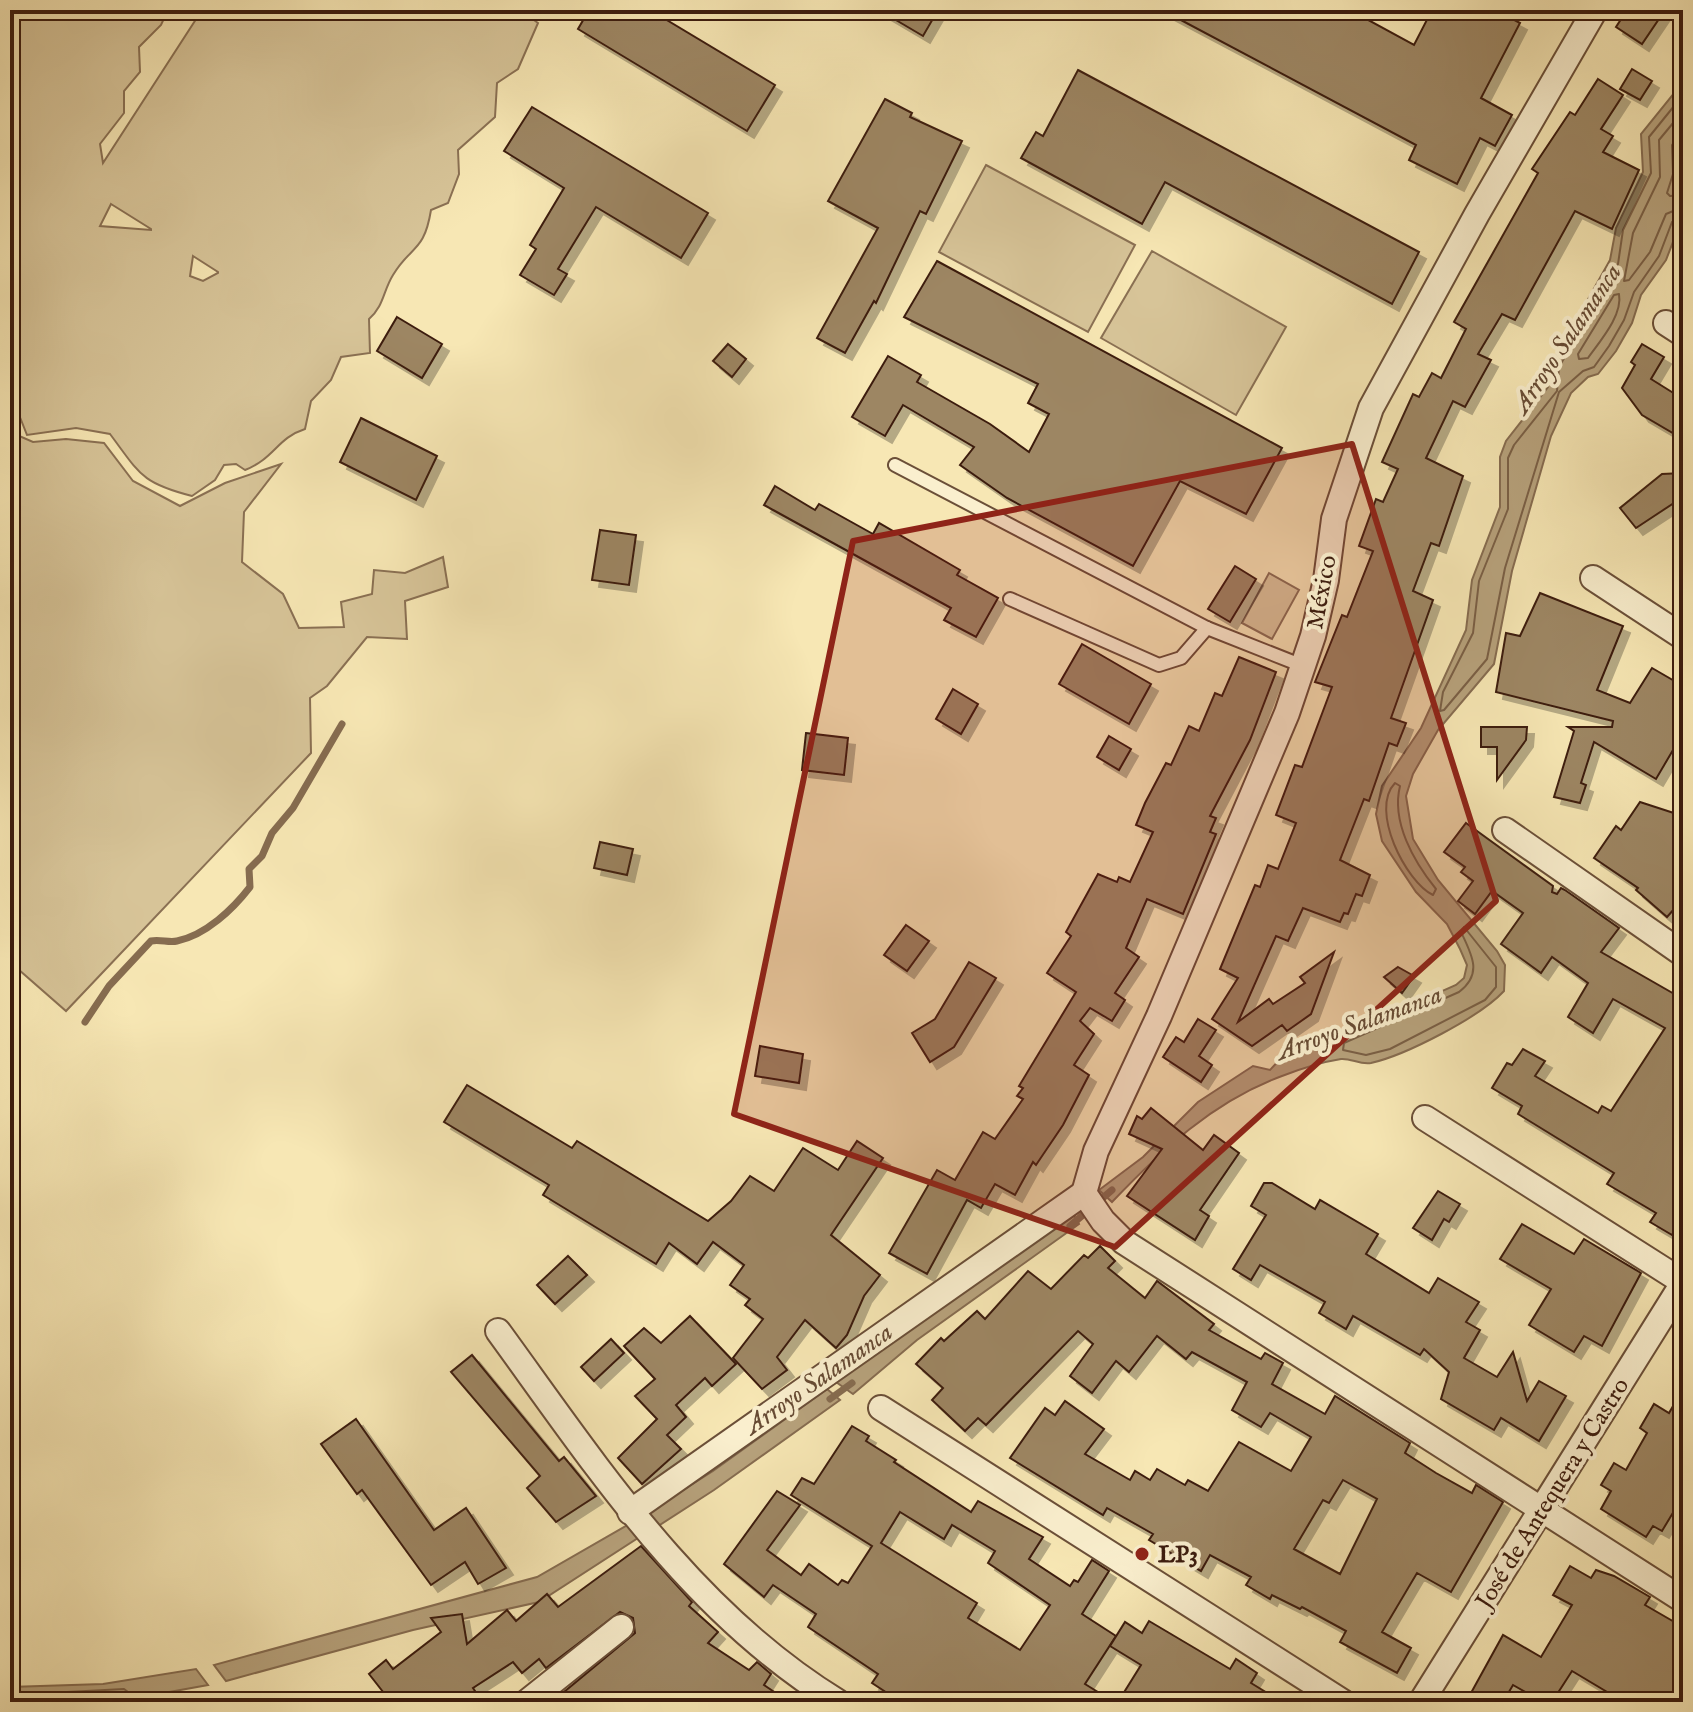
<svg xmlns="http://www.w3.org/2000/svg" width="1693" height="1712" viewBox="0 0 1693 1712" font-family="'IM FELL English',serif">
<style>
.green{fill:#d7c498;stroke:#8a7053;stroke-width:2;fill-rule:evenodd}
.water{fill:#b7a27c;stroke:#866c50;stroke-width:2}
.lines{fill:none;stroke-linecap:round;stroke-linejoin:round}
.shore{stroke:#7a5f45;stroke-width:2}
.stream{stroke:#866c50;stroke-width:7}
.building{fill:#9d8664;stroke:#3c1c0e;stroke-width:2;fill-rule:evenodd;filter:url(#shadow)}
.lane-casing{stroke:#6b4f38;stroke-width:16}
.street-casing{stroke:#6b4f38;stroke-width:28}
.lane{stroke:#faefce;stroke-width:12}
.street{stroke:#faefce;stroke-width:24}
.marked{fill:#8f2418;fill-opacity:0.2;stroke:#8f2418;stroke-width:6;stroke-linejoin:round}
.poi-dot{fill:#8f2418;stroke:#faefce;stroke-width:3}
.labels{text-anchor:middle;stroke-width:8;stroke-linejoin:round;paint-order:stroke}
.street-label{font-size:24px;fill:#3c1c0e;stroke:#faefce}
.poi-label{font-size:24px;font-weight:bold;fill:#3c1c0e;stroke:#faefce;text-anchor:start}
.water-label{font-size:26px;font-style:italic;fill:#674b34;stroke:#faefce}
</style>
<defs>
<filter id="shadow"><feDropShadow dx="7" dy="7" stdDeviation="0" flood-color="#0004"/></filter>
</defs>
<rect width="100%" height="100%" fill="#f7e7b4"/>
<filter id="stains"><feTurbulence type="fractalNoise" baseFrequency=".0025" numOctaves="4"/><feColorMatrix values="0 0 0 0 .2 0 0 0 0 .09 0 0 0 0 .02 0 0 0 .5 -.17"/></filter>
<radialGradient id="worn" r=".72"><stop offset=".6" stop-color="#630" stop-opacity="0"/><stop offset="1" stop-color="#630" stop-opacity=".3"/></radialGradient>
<!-- green -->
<g class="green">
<path d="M10,10H168L161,25L139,47L140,72L124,91V113L100,144L103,163L202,10H501L523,12L538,23L518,69L497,83L495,117L458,150L459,174L448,203L431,210C424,253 411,245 393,275C383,291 384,306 369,319L370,353L341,357L331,380L311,401L305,429C277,438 275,458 245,470L236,464L224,465L215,480L192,496C141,483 140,474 110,434L76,428L27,435L10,392ZM111,204L151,229V230L100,226ZM193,256L218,272V273L203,281L190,276Z"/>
<path d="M986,165L1135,245L1088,332L939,252Z"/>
<path d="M1152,251L1286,327L1236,415L1101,338Z"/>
<path d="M10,432L33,442L66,439L104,443L133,481L180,506L225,483L281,464L244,512L242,562L283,594L299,628L344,627L341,602L372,594L374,570L405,573L443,557L448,587L405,601L407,639L367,637L327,686L310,698L311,753L66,1011L10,962Z"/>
<path d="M1269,573L1299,590L1272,639L1242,623Z"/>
</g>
<!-- water -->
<g class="water">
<path d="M1683,82V216L1666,260L1641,295L1632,323L1616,351L1598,374L1588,377L1571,393L1551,436L1512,571L1494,664L1438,730L1413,774L1406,796L1413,839L1438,880L1497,951L1505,965L1504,991C1480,1017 1406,1055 1371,1063C1360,1065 1351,1058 1341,1059C1322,1062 1300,1069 1282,1076C1212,1102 1162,1150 1112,1202L1099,1190L1143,1157L1198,1102L1253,1066L1270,1070L1285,1054L1314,1048L1456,985L1464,978L1467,965L1460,949L1447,924L1416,892L1382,841L1376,814L1382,786L1421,728L1466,630L1472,580L1500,507V457L1506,441L1548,387L1551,365L1610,260L1616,228L1643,172L1641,134Z"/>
<path d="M1072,1212L1079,1224L917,1340L853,1394L836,1382Z"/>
<path d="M827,1389L840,1400L714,1490L652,1530L639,1518L713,1471Z"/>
<path d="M631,1523L641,1536L539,1602L413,1630L226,1681L214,1665L537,1577Z"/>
<path d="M196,1669L208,1685L114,1702H10V1687L103,1684Z"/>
</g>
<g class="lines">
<!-- shore -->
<g class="shore">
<path d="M1683,95L1649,137L1651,173L1623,230L1618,264L1559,367L1557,391L1514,445L1508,458V509L1479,581L1473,633L1443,692L1440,711L1444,710L1487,659L1505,568L1559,392L1583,371L1594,367L1609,346L1624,320L1634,292L1659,256L1672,222L1683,217"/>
<path d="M1683,111L1659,140L1660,177L1633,233L1624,281L1629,280L1650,252L1666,214L1683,207"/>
<path d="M1683,130L1672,145L1673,174L1667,193L1670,196L1683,195"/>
<path d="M1619,294C1623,315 1600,341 1588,358L1579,359L1578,354L1614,295Z"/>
<path d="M1395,783L1400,786C1391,822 1414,862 1436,889L1433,895C1406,882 1369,810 1395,783Z"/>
<path d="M1464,927L1496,967V987L1485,1000L1390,1049L1366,1055L1343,1050L1344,1043L1459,992C1483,974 1472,955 1461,932Z"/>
<path d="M10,1695L124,1689L128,1692L126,1702"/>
</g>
<!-- stream -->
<g class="stream">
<path d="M85,1022L109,986L151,941C160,939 169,943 177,941C206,935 233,909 250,887L249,869L262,856L272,833L293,808L342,724"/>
<path d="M1070,1226L1112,1190"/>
<path d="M830,1399L852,1383"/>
</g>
</g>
<!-- building -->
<g class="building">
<path d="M589,10H650L775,85L747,131L578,29Z"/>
<path d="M879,10H938L923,36Z"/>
<path d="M1162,10H1350L1414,45L1432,10H1496L1520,23L1481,98L1512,115L1495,146L1480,138L1457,184L1409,160L1416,145Z"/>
<path d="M1627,10H1665L1642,44L1616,27Z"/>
<path d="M1632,69L1652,81L1640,100L1620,89Z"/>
<path d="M1078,70L1419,252L1392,304L1165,182L1142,224L1021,158L1036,132L1043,136Z"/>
<path d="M1598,79L1623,95L1601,129L1613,136L1603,152L1639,170L1612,229L1575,211L1515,320L1502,314L1478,354L1491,360L1465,407L1453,401L1426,458L1463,476L1439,546L1431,543L1413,591L1433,600L1391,718L1406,723L1397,746L1389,743L1369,801L1364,799L1340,860L1370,875L1362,896L1356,894L1348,914L1344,913L1340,922L1303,908L1288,941L1276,936L1238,1022L1269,999L1273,1004L1305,983L1300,977L1334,952L1311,1014L1287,1031L1282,1025L1252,1046L1212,1019L1238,978L1220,969L1255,885L1260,887L1268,865L1278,869L1296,823L1276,815L1295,765L1302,767L1332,687L1315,682L1342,615L1347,617L1373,551L1359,546L1376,499L1383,502L1398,469L1382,462L1413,394L1419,397L1432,373L1441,378L1466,329L1454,322L1538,173L1532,169L1570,112L1575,115Z"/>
<path d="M885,99L912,113L910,117L962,141L926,214L920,211L876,303L874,301L845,353L817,338L878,228L828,201Z"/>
<path d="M532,107L708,213L681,258L596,207L558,269L567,274L554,295L520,275L536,249L530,245L564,188L504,151Z"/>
<path d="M937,261L1282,448L1246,514L1180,481L1133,566L1007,498L960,465L974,447L903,405L885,436L852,417L888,356L921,375L917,382L990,424L1029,452L1049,414L1028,403L1038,384L904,317Z"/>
<path d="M397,317L442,344L422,378L377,351Z"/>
<path d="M728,344L746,359L732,377L713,361Z"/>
<path d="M1642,344L1664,357L1651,379L1683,399V439L1642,415L1622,388L1635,365L1631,362Z"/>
<path d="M361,418L437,456L416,500L340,462Z"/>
<path d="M1683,473V497L1636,528L1620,508L1662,474Z"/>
<path d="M775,486L815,510L819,504L873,534L879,523L960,570L957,575L998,598L976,637L944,620L951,608L764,505Z"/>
<path d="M600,530L636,535L629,585L592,580Z"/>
<path d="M1235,566L1256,579L1230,622L1208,609Z"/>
<path d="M1540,593L1623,626L1597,690L1630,703L1652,668L1683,686V733L1656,779L1594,742L1581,783L1586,785L1580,803L1554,797L1574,731L1568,727H1612L1613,721L1496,692L1506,633L1520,636Z"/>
<path d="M1082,644L1151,684L1129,724L1059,684Z"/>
<path d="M1239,657L1276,672L1250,740L1210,816L1216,818L1210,832L1216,834L1183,914L1147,899L1126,948L1139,957L1115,993L1125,1000L1112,1021L1090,1008L1080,1021L1094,1034L1074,1065L1089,1075L1063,1125L1036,1165L1033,1162L1015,1195L995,1184L981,1208L967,1200L927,1274L889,1253L937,1170L955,1180L983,1132L995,1139L1023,1099L1017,1096L1023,1088L1019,1086L1076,992L1047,973L1071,936L1066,932L1098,874L1117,882L1119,877L1130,882L1153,832L1136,825L1145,803L1166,763L1171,765L1189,726L1199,731L1215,693L1222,696Z"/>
<path d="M953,689L978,704L961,734L936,719Z"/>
<path d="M1481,727H1527L1526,740L1497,780V747H1481Z"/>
<path d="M806,733L848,738L844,775L802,770Z"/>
<path d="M1109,736L1131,749L1119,770L1097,757Z"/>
<path d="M1640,802L1683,816V899L1667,917L1636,890L1638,888L1594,858L1616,826L1621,830Z"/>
<path d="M1466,823L1553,886L1552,892L1557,894L1561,888L1565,890L1619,928L1601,952L1683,999V1216L1672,1235L1650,1222L1656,1213L1607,1184L1614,1173L1518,1114L1522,1106L1492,1088L1507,1063L1512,1065L1523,1049L1545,1061L1535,1076L1598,1113L1602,1106L1611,1111L1665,1028L1613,999L1593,1033L1568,1017L1588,983L1552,957L1541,973L1501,944L1523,913L1492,891L1475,914L1458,901L1473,881L1461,872L1465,867L1444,852Z"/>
<path d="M600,842L633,849L627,875L594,868Z"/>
<path d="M906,925L929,941L907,971L884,955Z"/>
<path d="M969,962L996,978L954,1047L930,1062L912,1033L935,1019Z"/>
<path d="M1398,967L1414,976L1402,993L1384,977Z"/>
<path d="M1198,1019L1216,1030L1199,1056L1212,1065L1201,1082L1163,1057L1176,1037L1184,1042Z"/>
<path d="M760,1046L803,1054L799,1083L755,1076Z"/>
<path d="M467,1085L572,1148L577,1141L708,1221L731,1201L750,1176L774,1191L803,1148L838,1170L857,1141L883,1158L831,1235L880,1275L864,1296L847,1335L836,1348L805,1320L777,1357L787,1370L762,1389L733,1358L763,1319L745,1305L750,1299L730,1285L744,1265L713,1242L697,1264L669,1243L656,1264L543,1195L549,1185L444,1122Z"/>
<path d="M1151,1108L1203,1150L1214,1135L1239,1153L1200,1210L1209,1216L1195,1240L1127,1196L1162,1149L1129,1134L1137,1116L1142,1119Z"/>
<path d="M1264,1183H1272L1315,1209L1320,1200L1378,1234L1366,1254L1429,1293L1438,1278L1479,1302L1466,1322L1480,1330L1464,1358L1497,1377L1513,1352L1527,1401L1539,1381L1566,1396L1539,1441L1501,1418L1494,1430L1441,1399L1449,1372L1424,1349L1420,1355L1353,1316L1346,1329L1319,1313L1325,1302L1260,1265L1251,1280L1233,1269L1266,1215L1251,1206Z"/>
<path d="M1438,1191L1460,1204L1449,1222L1444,1219L1432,1240L1413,1228Z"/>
<path d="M1522,1224L1574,1254L1584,1239L1641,1273L1602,1346L1584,1336L1574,1352L1529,1325L1551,1289L1500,1259Z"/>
<path d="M1100,1246L1115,1261L1108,1268L1145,1298L1157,1281L1214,1324L1209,1330L1261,1359L1265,1353L1283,1363L1272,1384L1325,1414L1335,1396L1410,1443L1405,1453L1436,1473L1472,1493L1476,1485L1503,1502L1451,1592L1417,1573L1382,1632L1411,1648L1397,1673L1340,1642L1346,1631L1302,1607L1300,1609L1272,1595L1270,1599L1246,1585L1251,1577L1210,1555L1201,1571L1149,1540L1153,1534L1107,1508L1103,1515L1010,1458L1045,1408L1055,1415L1065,1401L1104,1429L1085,1454L1130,1480L1135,1471L1150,1480L1157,1469L1185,1485L1188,1480L1208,1491L1239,1442L1291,1471L1311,1437L1270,1413L1261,1427L1232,1410L1247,1382L1192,1352L1186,1359L1157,1336L1129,1372L1116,1361L1092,1393L1070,1376L1093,1344L1078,1331L986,1425L978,1418L965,1431L932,1400L943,1388L916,1364L941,1338L944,1341L977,1311L985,1319L1028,1271L1051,1289L1084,1255L1088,1258ZM1343,1480L1377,1499L1340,1574L1294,1549L1323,1500L1329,1503Z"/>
<path d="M568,1256L587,1275L555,1304L537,1285Z"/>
<path d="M690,1316L736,1364L712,1386L705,1378L676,1405L686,1417L667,1435L681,1449L642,1484L618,1458L657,1419L635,1396L655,1379L624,1346L644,1328L661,1343Z"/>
<path d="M611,1339L624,1353L594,1381L581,1367Z"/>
<path d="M472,1355L559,1461L564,1457L596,1496L556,1522L527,1488L540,1476L451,1372Z"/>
<path d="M1683,1389V1509L1677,1506L1662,1531L1653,1526L1646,1537L1601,1509L1611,1491L1601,1485L1614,1463L1626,1470L1647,1433L1640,1428L1654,1404L1669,1413Z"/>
<path d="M356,1419L434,1530L466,1508L506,1568L478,1584L465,1562L431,1585L362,1490L357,1494L321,1444Z"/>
<path d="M852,1426L869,1436L866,1441L896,1460L894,1462L971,1512L978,1501L1043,1537L1029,1559L1070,1586L1074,1580L1078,1582L1092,1560L1109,1571L1082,1614L1116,1636L1085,1684L1114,1702H901L872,1683L878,1674L808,1627L816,1614L773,1585L764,1597L724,1564L777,1491L800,1505L767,1550L801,1575L809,1564L838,1585L842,1580L848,1583L872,1546L791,1495L802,1478L814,1484ZM900,1512L944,1539L952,1525L995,1551L988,1563L1050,1605L1020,1650L968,1618L977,1603L881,1543Z"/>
<path d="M641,1546L692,1602L689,1606L718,1632L708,1643L749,1670L757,1662L771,1674L764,1685L789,1702H572L564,1692L635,1633L633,1618L620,1612L546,1668L539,1659L522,1673L513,1662L473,1688L475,1691L460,1702H391L369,1674L386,1660L393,1669L441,1632L431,1618L462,1614L467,1644L507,1610L516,1621L547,1594L558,1607Z"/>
<path d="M1570,1566L1591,1578L1596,1570L1614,1576L1650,1597L1645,1605L1683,1627V1702H1624L1572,1671L1552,1702H1543L1513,1685L1503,1702H1466L1503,1635L1541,1657L1572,1605L1553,1595Z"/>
<path d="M1149,1621L1230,1669L1236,1659L1257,1673L1251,1683L1282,1702H1118L1141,1665L1110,1646L1125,1622L1142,1633Z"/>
</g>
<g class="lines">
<defs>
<g id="lane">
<path d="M895,465L1207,628L1303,666"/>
<path d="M1010,599L1159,665L1181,658L1207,628"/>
</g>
<g id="street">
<path d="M1666,323L1683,334"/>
<path d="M1593,578L1683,637"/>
<path d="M1505,830L1683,954"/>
<path d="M1425,1118L1683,1282"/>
<path d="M1084,1193L1096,1151L1159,1016L1287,713L1313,636L1326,580L1334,519L1371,408L1477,214L1595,10"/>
<path d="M1084,1193L1103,1221L1124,1242L1683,1600"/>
<path d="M498,1331C597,1467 691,1612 838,1702"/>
<path d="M881,1408L1343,1702"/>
<path d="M630,1512L1084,1193"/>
<path d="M527,1702L621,1627"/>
<path d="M1421,1702L1683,1283"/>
</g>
</defs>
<!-- lane casing -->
<use href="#lane" class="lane-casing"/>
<!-- street casing -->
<use href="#street" class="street-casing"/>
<!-- lane -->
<use href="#lane" class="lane"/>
<!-- street -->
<use href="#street" class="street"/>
</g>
<!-- marked area -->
<path class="marked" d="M1352,444L1496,901L1115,1247L734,1114L853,541Z"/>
<!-- markers -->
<circle class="poi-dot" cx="1142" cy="1554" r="8"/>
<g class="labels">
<!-- street labels -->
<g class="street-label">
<text transform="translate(1321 592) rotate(-79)" y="8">México</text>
<text transform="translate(1552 1493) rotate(-58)" y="8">José de Antequera y Castro</text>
</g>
<!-- poi labels -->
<g class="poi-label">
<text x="1158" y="1562">LP3</text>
</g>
<!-- water labels -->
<g class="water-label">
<text transform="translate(1566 338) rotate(-56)" y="9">Arroyo Salamanca</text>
<text transform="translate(1359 1022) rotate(-20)" y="9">Arroyo Salamanca</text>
<text transform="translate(818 1378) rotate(-35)" y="9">Arroyo Salamanca</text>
</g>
</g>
<!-- margin -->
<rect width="1693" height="1712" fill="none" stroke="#f7e7b4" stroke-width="40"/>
<rect x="12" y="12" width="1669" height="1688" fill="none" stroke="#3c1c0e" stroke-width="4"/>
<rect x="20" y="20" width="1653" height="1672" fill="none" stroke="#3c1c0e" stroke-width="2"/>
<rect width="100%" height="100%" filter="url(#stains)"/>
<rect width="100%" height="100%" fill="url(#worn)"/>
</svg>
